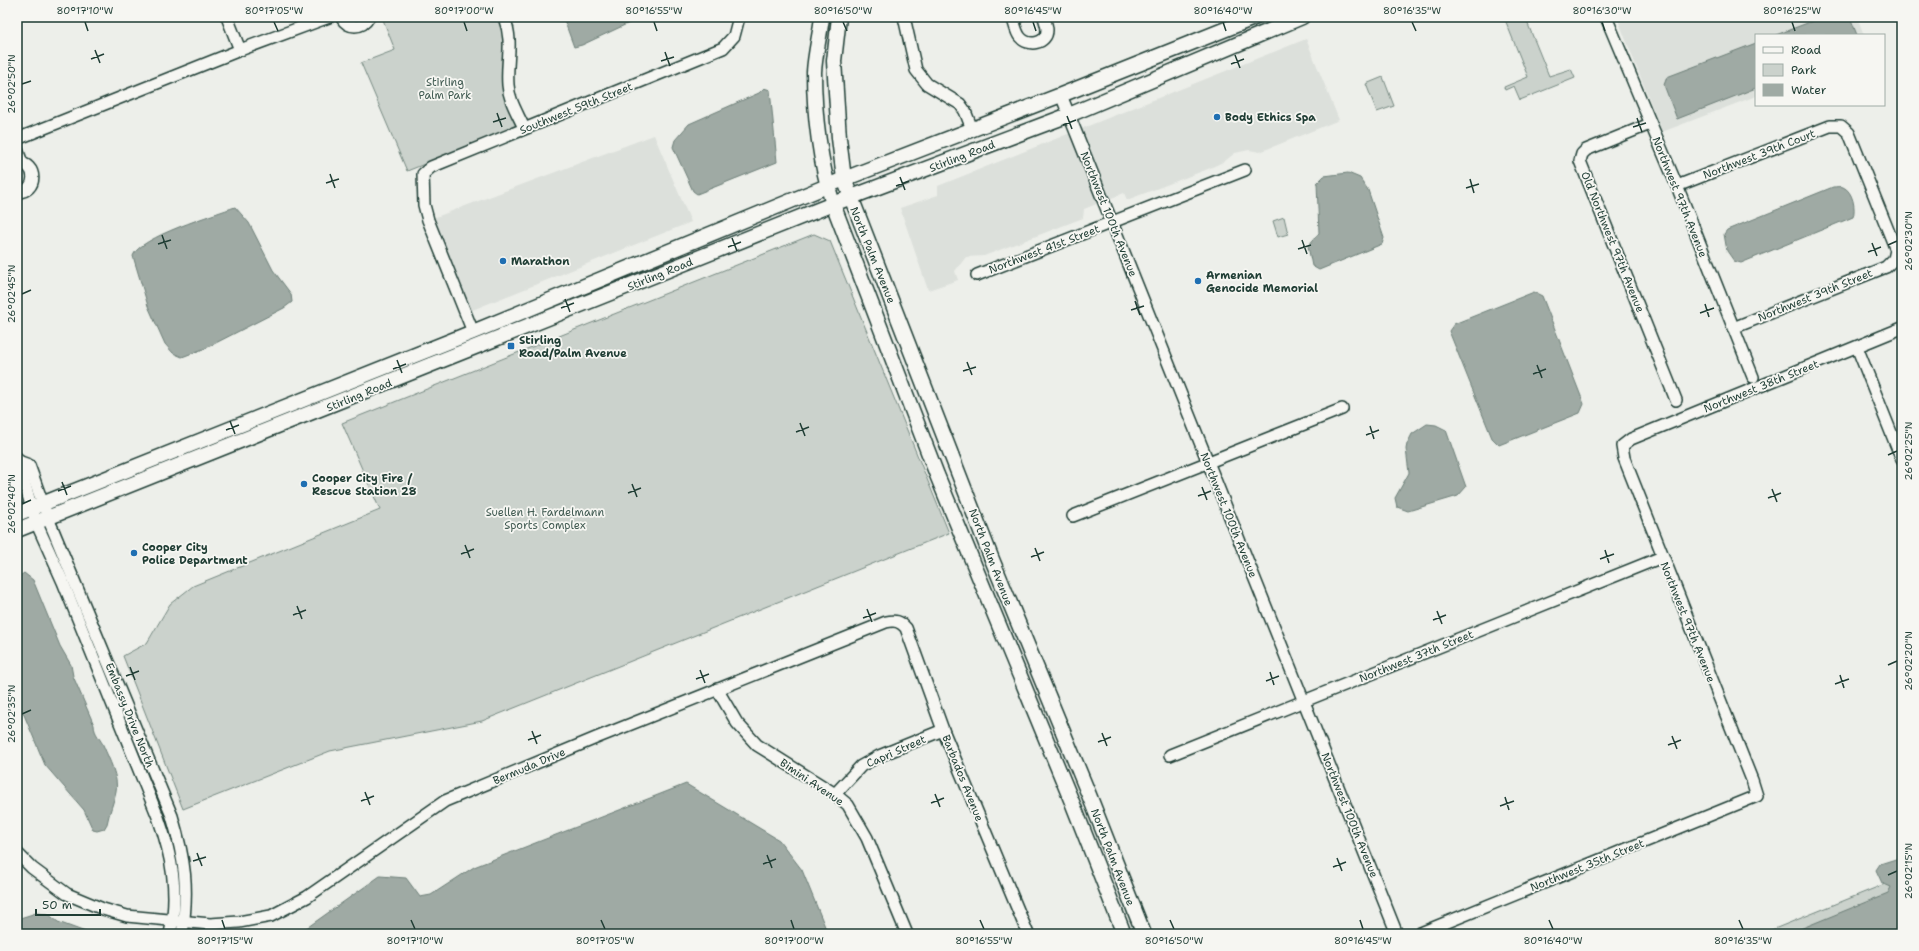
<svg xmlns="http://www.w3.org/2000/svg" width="1919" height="951" viewBox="0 0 1919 951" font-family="'Shantell Sans',sans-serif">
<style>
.built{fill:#dce0db}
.green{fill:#cbd2cc;stroke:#758880}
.water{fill:#9faaa4;stroke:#6c7e77}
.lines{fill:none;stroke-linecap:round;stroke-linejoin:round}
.minor-casing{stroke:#1f3d34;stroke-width:14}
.major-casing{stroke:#1f3d34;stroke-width:17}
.minor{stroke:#f6f6f2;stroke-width:11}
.major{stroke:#f6f6f2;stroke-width:14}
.ticks{fill:none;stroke:#1f3d34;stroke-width:1.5}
.poi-dot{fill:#1f6fb2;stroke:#f6f6f2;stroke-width:1.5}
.labels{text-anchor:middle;stroke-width:3.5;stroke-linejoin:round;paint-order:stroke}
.park-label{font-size:11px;fill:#415b52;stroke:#f6f6f2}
.street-label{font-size:11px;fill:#1f3d34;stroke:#f6f6f2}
.poi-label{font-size:11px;font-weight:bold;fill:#1f3d34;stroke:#f6f6f2;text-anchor:start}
.neatline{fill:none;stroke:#1f3d34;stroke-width:1.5}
.ticks-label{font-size:10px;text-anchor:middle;fill:#1f3d34}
</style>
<rect width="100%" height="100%" fill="#edefea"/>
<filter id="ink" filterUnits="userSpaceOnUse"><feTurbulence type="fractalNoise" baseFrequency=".025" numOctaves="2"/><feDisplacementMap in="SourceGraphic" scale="8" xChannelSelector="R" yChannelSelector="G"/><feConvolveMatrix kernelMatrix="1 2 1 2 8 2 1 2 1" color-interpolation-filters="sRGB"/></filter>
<g filter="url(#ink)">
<!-- built -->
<g class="built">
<path d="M1617,17H1857L1864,35H1756V96L1662,132Z"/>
<path d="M1306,39L1339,120L1260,152L1249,150L1235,153L1225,161L1208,169L1127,200L1124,193L1084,209L1083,218L984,256L966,257L955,271L958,280L928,290L900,208L938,195V186Z"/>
<path d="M654,135L691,222L465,313L428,220Z"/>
</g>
<!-- green -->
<g class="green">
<path d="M382,17H502L508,83L523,125L407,171L361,63L395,50Z"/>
<path d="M1504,17H1525L1549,76L1571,69L1575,78L1520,100L1514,86L1505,90L1504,87L1528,77Z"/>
<path d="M1383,77L1394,106L1377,112L1366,84Z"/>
<path d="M1284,217L1288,234L1278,237L1273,221Z"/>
<path d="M814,234L830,241L949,533L482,721L330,751L183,809L123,656L147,643L170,604L193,586L380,510L342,423Z"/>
<path d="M1902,877V934H1762Z"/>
</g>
<!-- water -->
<g class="water">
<path d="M563,17H650L629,23L582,45L574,47Z"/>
<path d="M1823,17H1850L1857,35H1776Z"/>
<path d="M1756,43V88L1677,119L1664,85L1667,77Z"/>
<path d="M764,88L770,90L777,162L697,194L693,191L673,147L675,140L689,124L759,93Z"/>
<path d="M1348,173L1360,178L1368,190L1384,238L1382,244L1319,270L1312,266L1308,246L1319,233L1317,183L1324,176Z"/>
<path d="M1833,187C1836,187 1841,186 1843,187C1853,191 1856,209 1853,217L1741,263L1734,261L1727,251L1724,234L1727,230Z"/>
<path d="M235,207L249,223L273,270L291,294L292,302L284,308L206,348L182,357L173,353L165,344L148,306L133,256C139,237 216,214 235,207Z"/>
<path d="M1534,292L1542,296L1584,404L1580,413L1499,445L1492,438L1449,331L1454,324Z"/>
<path d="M1427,424L1436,425L1446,430L1466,487L1458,496L1408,511L1397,507L1395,498L1409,473L1406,449L1407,444L1412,434Z"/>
<path d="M24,573L33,580L60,646L71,665L73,676L94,725C94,734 101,739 104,747C109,759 119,778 116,791C114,802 109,813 107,824L104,829L97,831L93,830L84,810L45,765L17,698V578Z"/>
<path d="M686,784L779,840L802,870L828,934H294L308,927L380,876L406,878L420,897L431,895L474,867Z"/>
<path d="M1902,857V934H1788L1888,893L1891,887L1882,883L1876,870L1880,864Z"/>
<path d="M36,913L48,914L58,922L91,934H17V919Z"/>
</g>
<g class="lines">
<defs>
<g id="minor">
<path d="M227,17L240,50"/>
<path d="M341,17C348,29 362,29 369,17"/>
<path d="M504,17C514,43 506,59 508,85C509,101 518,114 524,128"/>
<path d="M904,17L916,70L927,84L960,104L965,111L972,129"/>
<path d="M1018,17L1013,19C1015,25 1016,32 1020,37C1028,47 1047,44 1047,30C1047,26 1045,21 1044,17"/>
<path d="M1606,17L1677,186L1753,377"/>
<path d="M1061,95L1397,934"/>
<path d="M1650,124L1586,150L1582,154L1580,161L1676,400"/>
<path d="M17,139L240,50L329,17"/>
<path d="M17,149L22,163"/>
<path d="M17,163C38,162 38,193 17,192"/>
<path d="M1677,186L1830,126H1841L1849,133L1896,250L1894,259L1886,267L1733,328"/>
<path d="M977,275L1245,170"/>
<path d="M473,332L428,220L424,205L423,174L431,167L723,48L734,36L739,17"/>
<path d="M1857,347L1902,460"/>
<path d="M17,458L36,522L63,582L158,817C172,856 179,893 170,934"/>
<path d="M18,461L29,465L48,518L172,816C185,860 189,888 182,934"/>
<path d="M1073,516L1342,409"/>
<path d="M717,689L737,723L757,745L835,794L848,805L867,838L907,934"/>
<path d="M1170,755L1662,557"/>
<path d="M835,794L861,766L879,756L943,730"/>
<path d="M17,853L32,868L67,894L103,909L127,916L210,924L239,922L271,916L307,897L445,801L596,738L886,622C895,620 900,621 906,628L943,730L1028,934"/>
<path d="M1418,934L1757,796L1752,780L1624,458L1622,446L1631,439L1902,328"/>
</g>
<g id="major">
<path d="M822,17C820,35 815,54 814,72C814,113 820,164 833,204L937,475L1072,802L1124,934"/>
<path d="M839,17L834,61L839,138L844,179L991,557L1089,795L1144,934"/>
<path d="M17,514L473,332L844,179L1061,95L1256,17"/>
<path d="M17,530L833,204L1069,115L1302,17"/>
</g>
</defs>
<!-- minor casing -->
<use href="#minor" class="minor-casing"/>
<!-- major casing -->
<use href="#major" class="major-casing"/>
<!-- minor -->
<use href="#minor" class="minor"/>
<!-- major -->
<use href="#major" class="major"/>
</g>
</g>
<!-- ticks -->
<path class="ticks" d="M85,22L88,31M274,22L278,31M464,22L467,31M654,22L657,31M843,22L847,31M1033,22L1036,31M1223,22L1226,31M1412,22L1416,31M1602,22L1605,31M1792,22L1795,31M95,50L100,63M665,52L670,66M1235,55L1240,68M91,59L104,54M661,61L674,57M1231,64L1244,59M22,84L31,81M497,113L502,127M1067,116L1072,129M1637,118L1642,132M493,122L506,118M1063,125L1076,120M1633,127L1646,123M330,174L335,188M900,177L905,190M1470,179L1474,193M326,183L339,179M896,186L909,181M1466,188L1479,184M162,235L167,249M732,238L737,251M1302,240L1307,254M1872,243L1877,256M158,244L171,240M1888,245L1897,241M728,247L741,242M1298,249L1311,245M1868,252L1881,247M22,294L31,290M565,299L570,312M1135,301L1140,315M1705,304L1709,317M561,308L574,303M1131,310L1144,306M1700,313L1714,308M397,360L402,373M967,362L972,375M1537,365L1542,378M393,369L406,364M963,371L976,367M1533,374L1546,369M230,421L235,434M800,423L805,436M1370,426L1374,439M226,430L239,425M796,432L809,427M1366,435L1379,430M1888,455L1897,451M62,482L67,495M632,484L637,497M1202,487L1207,500M1772,489L1777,502M58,491L71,486M628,493L641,488M1198,496L1211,491M1768,498L1781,493M22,504L31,500M465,545L470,558M1035,548L1040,561M1605,550L1609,563M461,554L474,549M1031,557L1044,552M1600,559L1614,554M297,606L302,619M867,609L872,622M1437,611L1442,624M293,615L306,610M863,618L876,613M1433,620L1446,615M1888,665L1897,661M130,667L135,680M700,670L705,683M1270,672L1274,685M1840,675L1844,688M126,676L139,671M696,679L709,674M1266,681L1279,676M1835,684L1849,679M22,714L31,710M532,731L537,744M1102,733L1107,746M1672,736L1677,749M528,740L541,735M1098,742L1111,737M1668,745L1681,740M365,792L370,805M935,794L940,807M1505,797L1509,810M361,801L374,796M931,803L944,798M1500,806L1514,801M197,853L202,866M767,855L772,868M1337,858L1342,871M193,861L206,857M763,864L776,859M1333,867L1346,862M1888,875L1897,871M222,920L225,929M411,920L415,929M601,920L605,929M791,920L794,929M980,920L984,929M1170,920L1174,929M1360,920L1363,929M1549,920L1553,929M1739,920L1743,929"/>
<!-- markers -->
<g class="poi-dot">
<circle cx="1217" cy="117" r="4"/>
<circle cx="503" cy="261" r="4"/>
<circle cx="1198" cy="281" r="4"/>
<rect x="507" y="342" width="8" height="8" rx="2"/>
<circle cx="304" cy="484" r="4"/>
<circle cx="134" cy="553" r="4"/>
</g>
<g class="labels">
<!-- park labels -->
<g class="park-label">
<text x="445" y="86">Stirling<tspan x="445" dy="13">Palm Park</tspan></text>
<text x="545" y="516">Suellen H. Fardelmann<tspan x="545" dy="13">Sports Complex</tspan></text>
</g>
<!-- street labels -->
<g class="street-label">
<text transform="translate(576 108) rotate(-22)" y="4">Southwest 59th Street</text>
<text transform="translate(1759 154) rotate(-21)" y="4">Northwest 39th Court</text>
<text transform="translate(962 156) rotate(-21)" y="4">Stirling Road</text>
<text transform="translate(1680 197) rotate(68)" y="4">Northwest 97th Avenue</text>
<text transform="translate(1109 214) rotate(68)" y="4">Northwest 100th Avenue</text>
<text transform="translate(1613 242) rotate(68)" y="4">Old Northwest 97th Avenue</text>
<text transform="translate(1044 249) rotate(-21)" y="4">Northwest 41st Street</text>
<text transform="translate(873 255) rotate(68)" y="4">North Palm Avenue</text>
<text transform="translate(660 274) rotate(-22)" y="4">Stirling Road</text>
<text transform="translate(1815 295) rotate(-22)" y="4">Northwest 39th Street</text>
<text transform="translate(1761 386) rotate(-22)" y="4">Northwest 38th Street</text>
<text transform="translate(359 395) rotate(-22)" y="4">Stirling Road</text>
<text transform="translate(1229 515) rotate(68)" y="4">Northwest 100th Avenue</text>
<text transform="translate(991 557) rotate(69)" y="4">North Palm Avenue</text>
<text transform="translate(1688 622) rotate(68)" y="4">Northwest 97th Avenue</text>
<text transform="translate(1416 656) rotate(-22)" y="4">Northwest 37th Street</text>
<text transform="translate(130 715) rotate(68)" y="4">Embassy Drive North</text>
<text transform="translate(896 751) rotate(-24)" y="4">Capri Street</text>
<text transform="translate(529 766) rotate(-23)" y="4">Bermuda Drive</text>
<text transform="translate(963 778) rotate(68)" y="4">Barbados Avenue</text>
<text transform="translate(812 782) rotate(34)" y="4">Bimini Avenue</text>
<text transform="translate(1350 815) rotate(68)" y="4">Northwest 100th Avenue</text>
<text transform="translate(1113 857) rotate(69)" y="4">North Palm Avenue</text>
<text transform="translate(1587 865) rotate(-22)" y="4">Northwest 35th Street</text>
</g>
<!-- poi labels -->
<g class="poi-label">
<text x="1225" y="121">Body Ethics Spa</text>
<text x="511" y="265">Marathon</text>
<text x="1206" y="279">Armenian<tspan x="1206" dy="13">Genocide Memorial</tspan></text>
<text x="519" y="344">Stirling<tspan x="519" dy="13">Road/Palm Avenue</tspan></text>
<text x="312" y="482">Cooper City Fire /<tspan x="312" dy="13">Rescue Station 28</tspan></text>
<text x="142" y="551">Cooper City<tspan x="142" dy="13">Police Department</tspan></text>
</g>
</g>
<!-- margin -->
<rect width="1919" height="951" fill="none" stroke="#f6f6f2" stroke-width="44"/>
<!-- legend -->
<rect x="1755" y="34" width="130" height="72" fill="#f6f6f2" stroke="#a0aca6"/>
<rect x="1763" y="47" width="20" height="6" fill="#f6f6f2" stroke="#a0aca6"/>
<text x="1791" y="54" font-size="12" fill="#1f3d34">Road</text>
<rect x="1763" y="64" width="20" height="12" fill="#cbd2cc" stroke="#a0aca6"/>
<text x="1791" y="74" font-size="12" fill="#1f3d34">Park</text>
<rect x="1763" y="84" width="20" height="12" fill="#9faaa4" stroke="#a0aca6"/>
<text x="1791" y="94" font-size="12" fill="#1f3d34">Water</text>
<!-- scale -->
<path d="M36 909v6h64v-6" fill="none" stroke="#1f3d34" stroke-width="2"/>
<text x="42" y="909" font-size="12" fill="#1f3d34" stroke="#f6f6f2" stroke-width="3" paint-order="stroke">50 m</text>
<rect x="22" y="22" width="1875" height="907" class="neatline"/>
<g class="ticks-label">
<text x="85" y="14">80°17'10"W</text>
<text x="274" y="14">80°17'05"W</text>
<text x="464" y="14">80°17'00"W</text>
<text x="654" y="14">80°16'55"W</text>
<text x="843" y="14">80°16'50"W</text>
<text x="1033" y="14">80°16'45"W</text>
<text x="1223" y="14">80°16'40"W</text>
<text x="1412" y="14">80°16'35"W</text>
<text x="1602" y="14">80°16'30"W</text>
<text x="1792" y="14">80°16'25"W</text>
<text transform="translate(11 84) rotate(-90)" y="4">26°02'50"N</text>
<text transform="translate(1908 241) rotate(-90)" y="4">26°02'30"N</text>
<text transform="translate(11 294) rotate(-90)" y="4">26°02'45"N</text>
<text transform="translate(1908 451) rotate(-90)" y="4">26°02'25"N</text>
<text transform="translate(11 504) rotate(-90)" y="4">26°02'40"N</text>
<text transform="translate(1908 661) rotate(-90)" y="4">26°02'20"N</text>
<text transform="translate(11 714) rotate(-90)" y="4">26°02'35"N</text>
<text transform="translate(1908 871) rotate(-90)" y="4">26°02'15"N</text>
<text x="225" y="944">80°17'15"W</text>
<text x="415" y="944">80°17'10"W</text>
<text x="605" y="944">80°17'05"W</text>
<text x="794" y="944">80°17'00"W</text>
<text x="984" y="944">80°16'55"W</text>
<text x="1174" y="944">80°16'50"W</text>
<text x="1363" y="944">80°16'45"W</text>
<text x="1553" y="944">80°16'40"W</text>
<text x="1743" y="944">80°16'35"W</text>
</g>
</svg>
